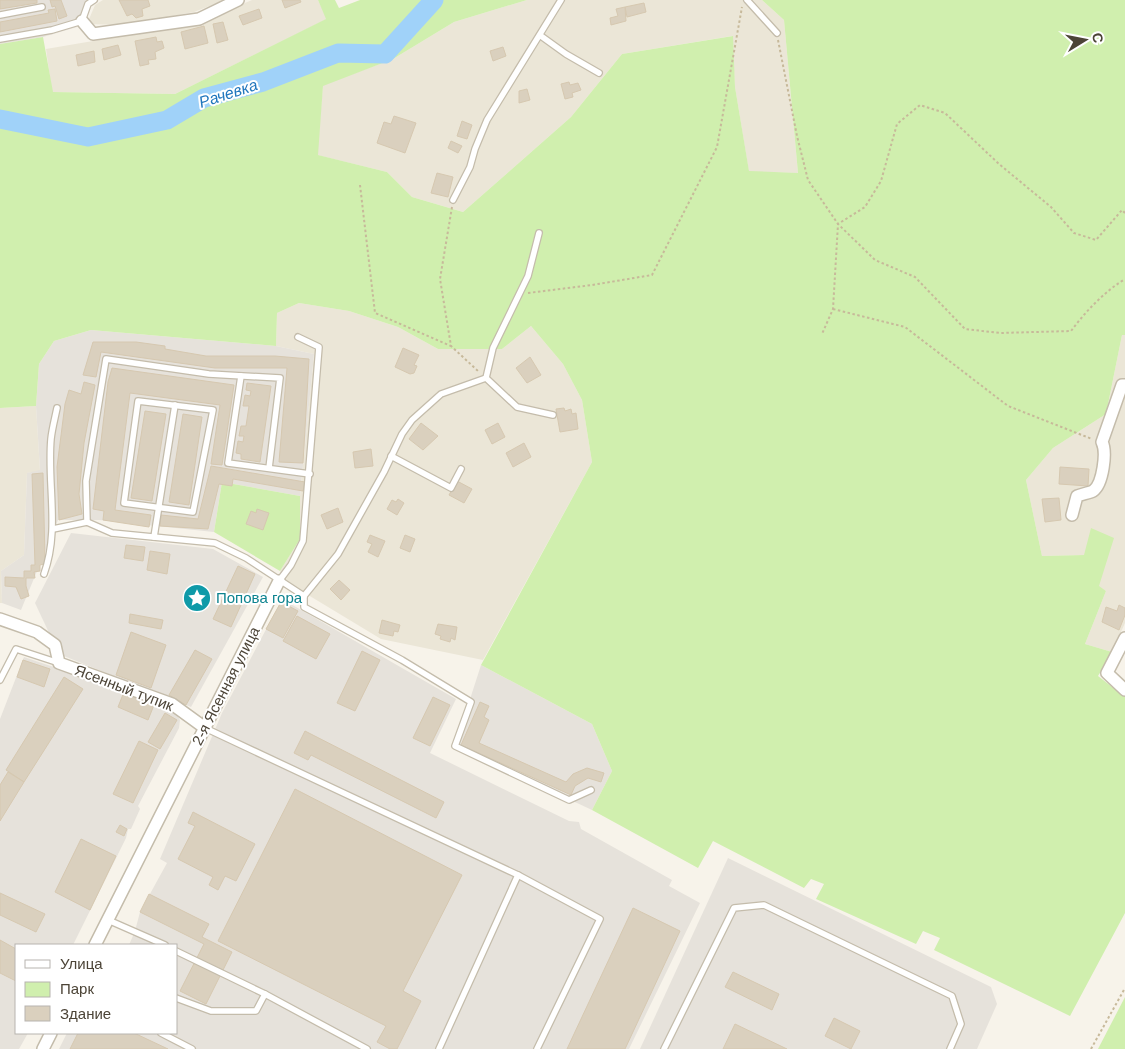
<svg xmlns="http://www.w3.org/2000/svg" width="1125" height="1049" viewBox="0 0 1125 1049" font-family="Helvetica,sans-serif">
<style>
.residential{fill:#ebe6d7}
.industrial{fill:#e6e2db}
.green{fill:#d0efae}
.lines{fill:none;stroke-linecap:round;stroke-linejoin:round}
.river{stroke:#a0d2f9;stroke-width:19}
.building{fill:#dad0be;stroke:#d6c8b0}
.service-casing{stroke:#c4bcab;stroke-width:8}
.minor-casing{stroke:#c4bcab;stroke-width:14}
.path{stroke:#c7b99a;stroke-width:2;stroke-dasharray:2.5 2.5;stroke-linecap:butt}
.service{stroke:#fff;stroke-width:5.5}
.minor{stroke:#fff;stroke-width:11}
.labels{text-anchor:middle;stroke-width:4;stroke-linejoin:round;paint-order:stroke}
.culture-label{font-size:15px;fill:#0d838f;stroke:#fff;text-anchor:start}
.street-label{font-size:15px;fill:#4c4437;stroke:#fff}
.water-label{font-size:16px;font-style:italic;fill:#2076bd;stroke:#fff}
</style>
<rect width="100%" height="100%" fill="#f7f3ea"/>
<!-- residential -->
<g class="residential">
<path d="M103,0H225L194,12L123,25L87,24L95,5Z"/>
<path d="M252,0H318L327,19L175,94L52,92L46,49L181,26L205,20Z"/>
<path d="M527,0H762L784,20L798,173L749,172L735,87L732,36L622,54L571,117L463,212L412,197L387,172L317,155L323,85L393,59L454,22Z"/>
<path d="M299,303L349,311L398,327L438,349H502L531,326L563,364L582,400L592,462L483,660L381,639L285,581L280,571L300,539V496L314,354L276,346L277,313Z"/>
<path d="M1122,335H1125V623L1112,652L1085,644L1106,591L1099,587L1084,555L1042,556L1026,480L1053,448L1106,414Z"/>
<path d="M36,406L40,471L27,473L24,555L1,571L2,603H0V408Z"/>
</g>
<!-- industrial -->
<g class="industrial">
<path d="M0,0H88L77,27L43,37L0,44Z"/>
<path d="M91,330L276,346L314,354L300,496L222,482L214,532L99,520H58L21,610L2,603L1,571L24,555L27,473L40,470L36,406L39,364L54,341Z"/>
<path d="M71,533L213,549L263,577L191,707L59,654L35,603Z"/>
<path d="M282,599L456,699L430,753L569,821L579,822L581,829L672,880L669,886L700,903L629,1049H59L67,1033H176V945H129L135,931L140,912L167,863L160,859L222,713Z"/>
<path d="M24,657L125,691L175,713L180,720L179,728L138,806L140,809L131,829H128L126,838L73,945H16V1033H28L19,1049H0V719Z"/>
<path d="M481,665L592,724L612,771L592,810L455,746Z"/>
<path d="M728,858L991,987L997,1004L977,1049H640Z"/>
</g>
<!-- green -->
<g class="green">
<path d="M318,0H335L339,8L360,0H527L454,22L393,59L323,86L318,155L387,172L412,197L463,212L571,117L622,54L733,36L735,87L749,171L798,173L784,20L762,0H1125V335H1122L1106,414L1053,448L1026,480L1042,556L1084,555L1091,528L1114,538L1099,586L1106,591L1085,644L1112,652L1098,676L1125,697V913L1070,1016L934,950L940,938L923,931L916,944L816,899L824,884L811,879L804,888L713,841L698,868L592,810L612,771L592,724L481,665L592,462L582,400L563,364L531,326L502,349H438L398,327L349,311L299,303L277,313L276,346L91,330L54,341L39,364L36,406L0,408V44L43,37L53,92L175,94L326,19Z"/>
<path d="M222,482L300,496V539L280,571L214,532Z"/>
<path d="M1125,997V1049H1098Z"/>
</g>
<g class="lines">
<!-- river -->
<path class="river" d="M0,119L88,137L167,120L204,98L263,82L338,53L385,54L434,0"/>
</g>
<!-- building -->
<g class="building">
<path d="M0,0H37V3L0,9Z"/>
<path d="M50,0H61L67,16L59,19L55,6L52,7Z"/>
<path d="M119,0H148L150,6L142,9L143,16L136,18L132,14L127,16Z"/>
<path d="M282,0H300L301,2L285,8Z"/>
<path d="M644,3L646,12L627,17L625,7Z"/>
<path d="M625,7L626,21L611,25L610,18L618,16L616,9Z"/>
<path d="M55,9L57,21L0,32V22L49,13L48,10Z"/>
<path d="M259,9L262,18L243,25L239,16Z"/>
<path d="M223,22L228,40L217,43L213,24Z"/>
<path d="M204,26L208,43L185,49L181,32Z"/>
<path d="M156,37L157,42L162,41L164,48L155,52L156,59L148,60L149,64L140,66L135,41Z"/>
<path d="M118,45L121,55L104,60L102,49Z"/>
<path d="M503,47L506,56L493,61L490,51Z"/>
<path d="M94,51L95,62L78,66L76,55Z"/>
<path d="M569,82L570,85L578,83L581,90L572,93L573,97L565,99L561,84Z"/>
<path d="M527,89L530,100L519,103V91Z"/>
<path d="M394,116L416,123L405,153L377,143L384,122L391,124Z"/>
<path d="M462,121L472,125L467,139L457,136Z"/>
<path d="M451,141L462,146L458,153L448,148Z"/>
<path d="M437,173L453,177L448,197L431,193Z"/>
<path d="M93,342H136L165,346V349L206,356H275L309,359L303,463L279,462L287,368H215L101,352L96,377L83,375Z"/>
<path d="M403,348L419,355L414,365L417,366L414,373L410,374L395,367Z"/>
<path d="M530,357L541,375L527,383L516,368Z"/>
<path d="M112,368L234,385L222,465L211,464L220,405L130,393L115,510L151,515L149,527L103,520L104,511L93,509L108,382Z"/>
<path d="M84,382L95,385L84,443L79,494L82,514L59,520L57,467L65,404L69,390L81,394Z"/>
<path d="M247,383L271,386L260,462L241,459V454L236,453L238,441L243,442L244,436H239L241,426H246L249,406H243L245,395L250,396L251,391L246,390Z"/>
<path d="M564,408L565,411L571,409L572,414L576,413L578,429L560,432L556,409Z"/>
<path d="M145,411L166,414L152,501L131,498Z"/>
<path d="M183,414L202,417L189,505L169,502Z"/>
<path d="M421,423L438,436L423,450L409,439Z"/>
<path d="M498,423L505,437L492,444L485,430Z"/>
<path d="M524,443L531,457L513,467L506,453Z"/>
<path d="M371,449L373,466L355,468L353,452Z"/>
<path d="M211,466L305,482L303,491L233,479L232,486L219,484L208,529L160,526L161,515L198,519Z"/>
<path d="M1060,467L1089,469L1088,486L1059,484Z"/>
<path d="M43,473L45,559L44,564L40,565V571L34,572L35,578H26V586L29,596L21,599L16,587L5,586V577L24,578V571H31V565H35L32,474Z"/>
<path d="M457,481L472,489L464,503L449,495Z"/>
<path d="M1059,498L1061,520L1045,522L1042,499Z"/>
<path d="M398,499L404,503L397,515L387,509L392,500L396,502Z"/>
<path d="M338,508L343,522L327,529L321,515Z"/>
<path d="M257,509L269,513L263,530L246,524L251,511L256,513Z"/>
<path d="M370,535L385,541L378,557L368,552L372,544L367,542Z"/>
<path d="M405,535L415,539L410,552L400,548Z"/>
<path d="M126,545L145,547L143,561L124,558Z"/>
<path d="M150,551L170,554L167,574L147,570Z"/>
<path d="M238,566L255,574L231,627L213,619Z"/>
<path d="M339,580L350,590L341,600L330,589Z"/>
<path d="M281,602L298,611L283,638L266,629Z"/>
<path d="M1119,605L1125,608V615L1119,630L1102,622L1106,607L1117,611Z"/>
<path d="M130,614L163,620L161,629L129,623Z"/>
<path d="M297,616L330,634L316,659L283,641Z"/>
<path d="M382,620L400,625L398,632L394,631L393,636L379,633Z"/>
<path d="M438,624L457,627L455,640L451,638L450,642L440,639L441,636L435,634Z"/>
<path d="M131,632L166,645L151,688L116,675Z"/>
<path d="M195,650L212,659L186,705L169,695Z"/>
<path d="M362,651L380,660L355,711L337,703Z"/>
<path d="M23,660L50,669L44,687L17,677Z"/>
<path d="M64,677L83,689L24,782L6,770Z"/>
<path d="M124,692L154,705L148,720L118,707Z"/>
<path d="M433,697L450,705L430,746L413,738Z"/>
<path d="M480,702L489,706L484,717L489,720L479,743L566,782L573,774L587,768L604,773L601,782L588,778L575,786L571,795L461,745Z"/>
<path d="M165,713L177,720L160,749L148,742Z"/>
<path d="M305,731L444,802L436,818L311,755L308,760L294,753Z"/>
<path d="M139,741L158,750L133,803L113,794Z"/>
<path d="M8,772L24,782L0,821V785Z"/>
<path d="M295,789L462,875L403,991L421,1001L397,1049H390L377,1042L386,1026L218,941Z"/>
<path d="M193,812L255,844L236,881L225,876L218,890L209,885L213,877L178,859L195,826L188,823Z"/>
<path d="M120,825L127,829L124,836L116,832Z"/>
<path d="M81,839L116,856L90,910L55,892Z"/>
<path d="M0,893L45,914L36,932L0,915Z"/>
<path d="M149,894L209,924L202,937L232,952L206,1004L180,991L204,944L140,912Z"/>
<path d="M633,908L680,931L625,1049H567Z"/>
<path d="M0,940L16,949V981L0,973Z"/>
<path d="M733,972L779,994L772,1010L725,987Z"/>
<path d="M834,1018L860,1031L851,1049L825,1036Z"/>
<path d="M735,1024L787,1049H723Z"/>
<path d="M78,1033H134L168,1049H70Z"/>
</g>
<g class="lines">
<defs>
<g id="service">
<path d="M747,0L777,33"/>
<path d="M0,15L42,7"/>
<path d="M541,36L566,54L599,73"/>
<path d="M0,39L52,30L82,21L88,4L94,0"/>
<path d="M453,200L470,167L475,149L487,120L561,0"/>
<path d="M539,233L528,276L493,348L486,378L517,407L553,415"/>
<path d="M241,376L228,463L310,474"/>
<path d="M138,401L213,410L193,512L124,503Z"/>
<path d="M391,456L451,488L461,469"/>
<path d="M87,522L86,481L106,359L209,374L280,378L269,468"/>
<path d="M53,529L87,522L112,533L215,543L246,558L304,596"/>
<path d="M154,537L175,405"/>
<path d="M44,574C60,530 47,484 51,439C52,429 55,418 57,408"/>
<path d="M279,581L291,565L303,541L319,347L298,337"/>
<path d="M304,596V607L402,660L471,702L455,746L569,800L591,790"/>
<path d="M304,596L338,554L384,472L402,434L412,420L441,394L486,378"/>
<path d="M0,680L16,649L59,663"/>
<path d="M205,728L518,875L600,919L537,1049"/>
<path d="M108,920L165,945"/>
<path d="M176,951L265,994L367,1049"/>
<path d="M176,998L211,1011H256L265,994"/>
<path d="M161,1033L192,1049"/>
<path d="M439,1049L518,875"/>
<path d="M664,1049L734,908L764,905L952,996L961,1024L950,1049"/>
</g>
<g id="minor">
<path d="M82,21L93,34L199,19L238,0"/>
<path d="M1072,515L1077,496C1082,494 1089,493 1093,491C1103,484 1107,452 1102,442L1122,385H1125"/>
<path d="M0,619L37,632L55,645L59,663L172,704L205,728"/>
<path d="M1125,638L1107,673L1125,690"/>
<path d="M95,945L279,581"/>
<path d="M43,1049L51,1033"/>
</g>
</defs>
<!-- service casing -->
<use href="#service" class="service-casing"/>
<!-- minor casing -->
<use href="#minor" class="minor-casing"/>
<!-- path -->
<g class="path">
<path d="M778,40L797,136L808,180L838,224L833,309L822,334"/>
<path d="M360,185L375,313L451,346"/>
<path d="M452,207L440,279L451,346L478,371"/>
<path d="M1125,213L1122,210L1096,240L1074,233L1051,207L999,164L945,113L920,105L897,124L881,181L865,207L838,224L875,260L915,277L965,329L1000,333L1071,331C1086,311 1104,292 1125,279"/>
<path d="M528,293L592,285L652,275L717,147L742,7"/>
<path d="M833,309L905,327L1008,406L1092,439"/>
<path d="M1091,1049L1125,988"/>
</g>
<!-- service -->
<use href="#service" class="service"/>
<!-- minor -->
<use href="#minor" class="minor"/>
</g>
<!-- icons -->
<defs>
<symbol id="sight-disc" viewBox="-11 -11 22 22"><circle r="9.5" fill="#0f9aa8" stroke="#fff"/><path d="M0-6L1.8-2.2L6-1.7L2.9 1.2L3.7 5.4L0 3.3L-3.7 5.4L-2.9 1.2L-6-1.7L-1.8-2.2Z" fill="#fff"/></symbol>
</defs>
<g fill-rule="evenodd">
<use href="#sight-disc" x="181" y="582" width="32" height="32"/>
</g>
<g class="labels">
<!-- culture labels -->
<g class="culture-label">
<text x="216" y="603">Попова гора</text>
</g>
<!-- street labels -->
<g class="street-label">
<text transform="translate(226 686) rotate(-63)" y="5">2-я Ясенная улица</text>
<text transform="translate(124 688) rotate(21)" y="5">Ясенный тупик</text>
</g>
<!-- water labels -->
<g class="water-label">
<text transform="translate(228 93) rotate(-18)" y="6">Рачевка</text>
</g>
</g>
<!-- legend -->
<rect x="15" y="944" width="162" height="90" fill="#ffffff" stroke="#b7b4af"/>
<rect x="25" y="960" width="25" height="8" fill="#ffffff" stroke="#b7b4af"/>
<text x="60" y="969" font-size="15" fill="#4c4437">Улица</text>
<rect x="25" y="982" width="25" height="15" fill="#d0efae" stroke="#b7b4af"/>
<text x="60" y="994" font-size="15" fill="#4c4437">Парк</text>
<rect x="25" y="1006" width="25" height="15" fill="#dad0be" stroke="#b7b4af"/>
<text x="60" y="1019" font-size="15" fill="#4c4437">Здание</text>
<!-- north arrow -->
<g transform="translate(1085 40) rotate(80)" stroke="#ffffff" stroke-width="4" paint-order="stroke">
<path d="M0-4L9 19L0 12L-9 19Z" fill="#4c4437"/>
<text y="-8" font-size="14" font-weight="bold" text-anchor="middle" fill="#4c4437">С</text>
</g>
</svg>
